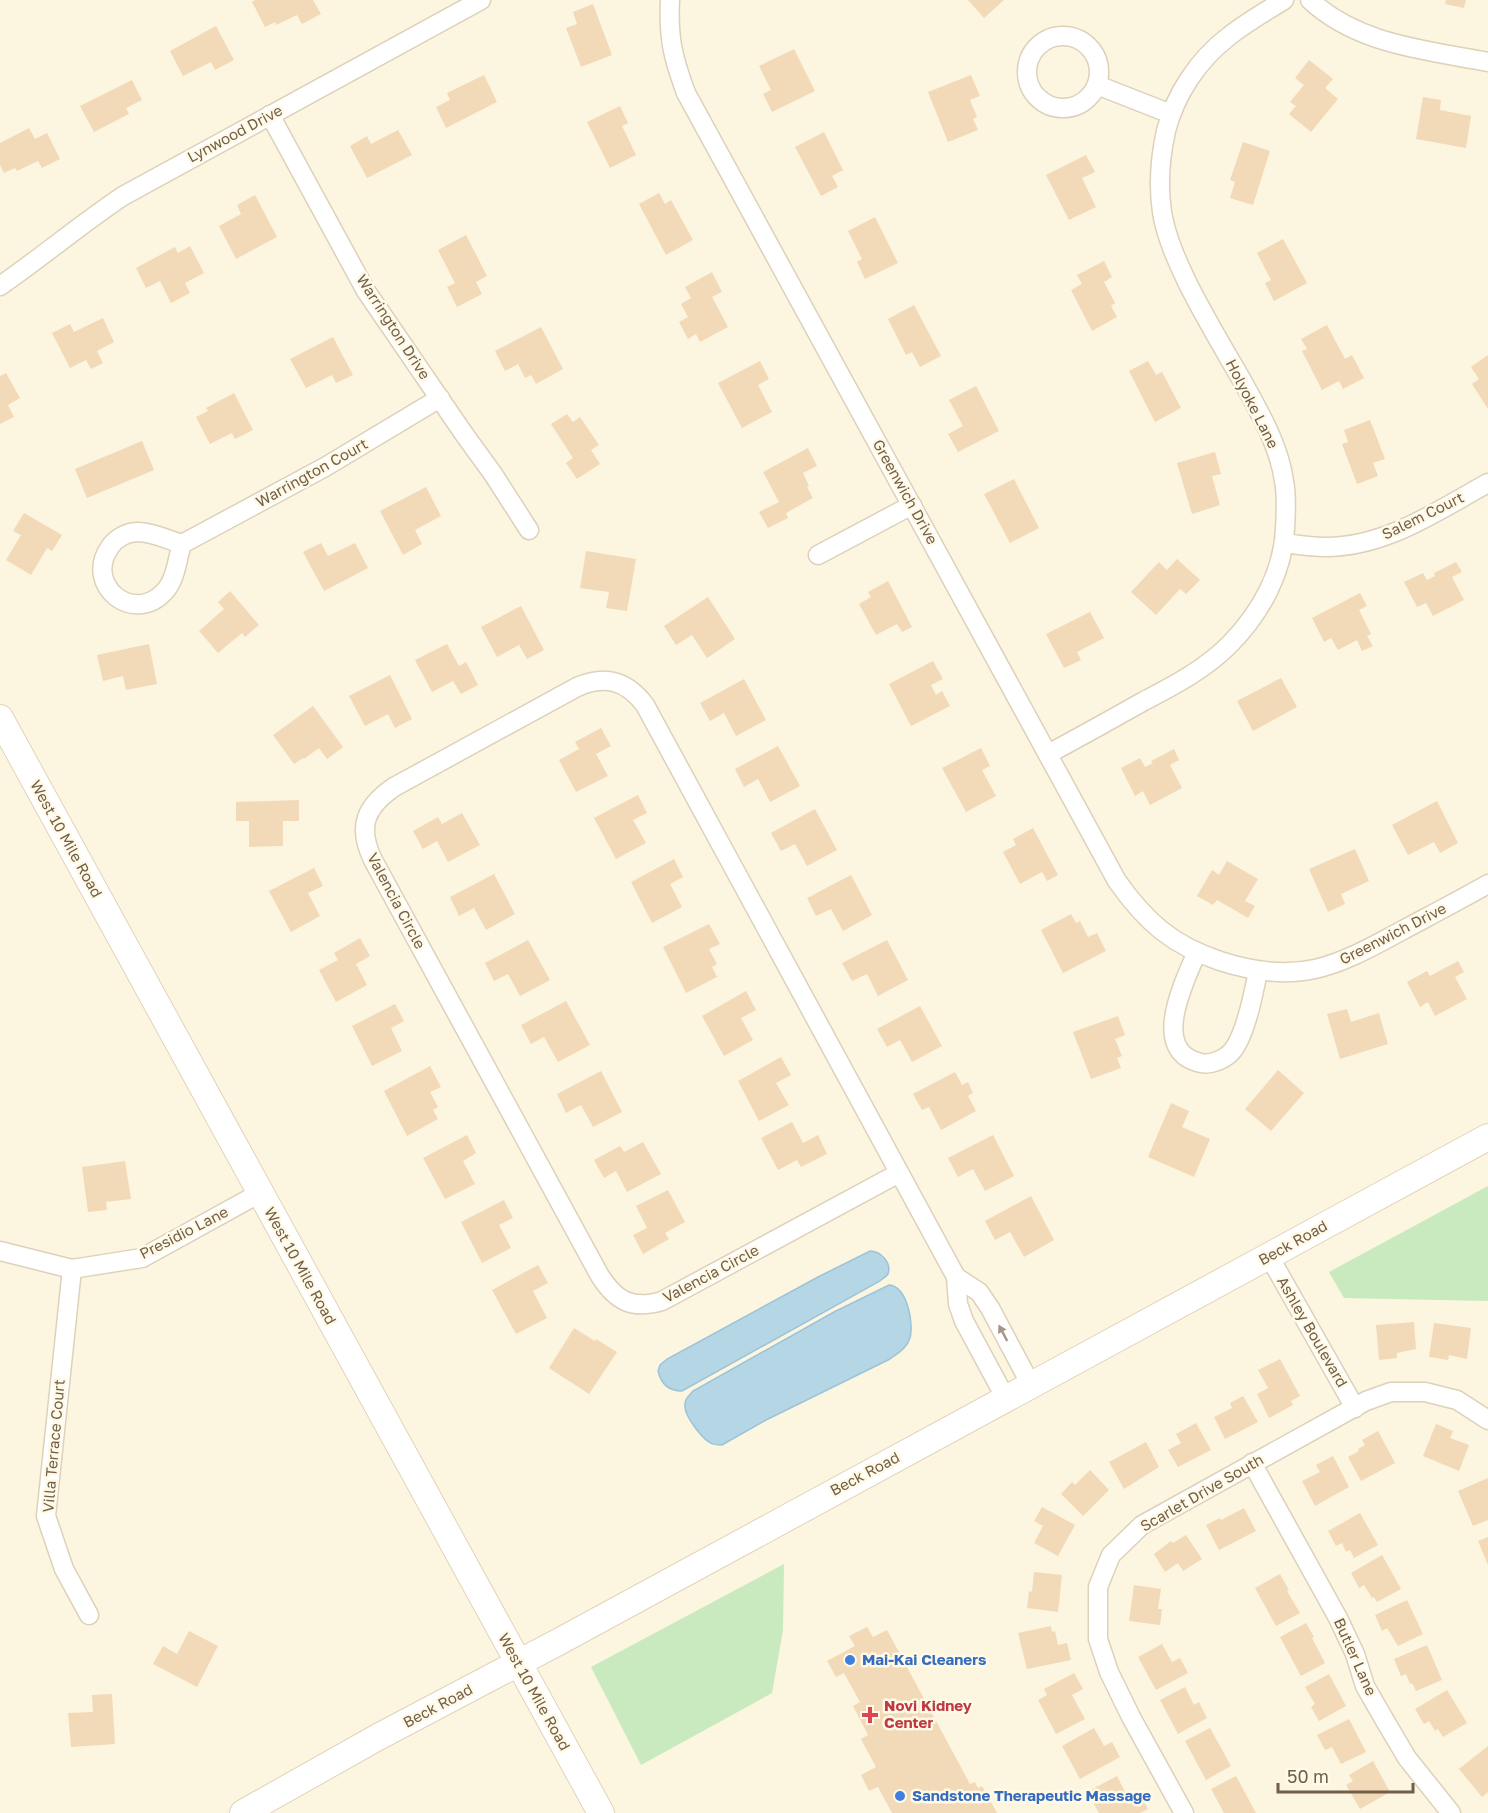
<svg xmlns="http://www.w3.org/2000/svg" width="1488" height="1813" viewBox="0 0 1488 1813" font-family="'Golos Text',sans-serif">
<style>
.green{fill:#c9e9bf}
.water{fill:#b5d6e5;stroke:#9cc3d7;stroke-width:1.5}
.building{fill:#f2d9b8}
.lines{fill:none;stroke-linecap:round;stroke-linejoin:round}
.minor-casing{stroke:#ddd1ba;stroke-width:21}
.secondary-casing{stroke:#e2d3b8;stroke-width:28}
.minor{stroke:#fff;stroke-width:18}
.secondary{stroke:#fff;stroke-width:26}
.oneway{fill:#a49788}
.shop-dot{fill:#3f7fe0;stroke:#fffae7;stroke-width:2}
.health-dot{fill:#e0444e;stroke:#fffae7;stroke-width:2}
.labels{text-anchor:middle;stroke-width:5;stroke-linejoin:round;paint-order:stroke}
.street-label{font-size:15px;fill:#735f48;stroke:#fffae7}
.shop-label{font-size:15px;font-weight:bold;fill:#366cbe;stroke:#fffae7;text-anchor:start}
.health-label{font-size:15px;font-weight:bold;fill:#be3a42;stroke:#fffae7;text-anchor:start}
</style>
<rect width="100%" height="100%" fill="#fcf6e1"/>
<!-- green -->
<g class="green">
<path d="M1488,1186V1301L1344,1298L1329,1272Z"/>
<path d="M784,1564L783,1630L772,1693L641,1765L591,1667Z"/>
</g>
<!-- water -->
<g class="water">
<path d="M870,1251C880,1251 892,1262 888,1274C886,1277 882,1279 880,1281L682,1391C669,1391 661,1384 658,1371L660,1365L667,1359L818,1277Z"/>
<path d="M889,1285C907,1286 914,1323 910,1338C907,1348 898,1353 890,1359L766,1420L722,1445C717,1445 713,1445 709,1442C701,1437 685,1416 685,1407C684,1399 689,1396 693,1391L834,1312Z"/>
</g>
<!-- building -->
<g class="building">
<path d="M255,0H313L321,14L302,24L297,15L276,25L275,22L265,27L252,2Z"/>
<path d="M968,0H1004L984,18Z"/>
<path d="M1446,0H1466L1464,8L1445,4Z"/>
<path d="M593,4L612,55L581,67L566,28L577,24L573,12Z"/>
<path d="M216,26L234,60L215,70L211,62L183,76L170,51Z"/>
<path d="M794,49L815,91L772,112L763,94L771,90L759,66Z"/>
<path d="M1309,60L1333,79L1325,88L1338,99L1311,132L1289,114L1296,106L1290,102L1304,85L1295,78Z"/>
<path d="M484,75L497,102L446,128L436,107L450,100L447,93Z"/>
<path d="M971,75L980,96L970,100L977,117L973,119L978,130L948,142L928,92Z"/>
<path d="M132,80L142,100L126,108L129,114L94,132L80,106Z"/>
<path d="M1423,97L1441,100L1440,110L1471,116L1466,148L1416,139Z"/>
<path d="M620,106L628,123L622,126L636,155L610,168L587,122Z"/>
<path d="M29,128L35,139L47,133L60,159L42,168L38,161L17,171L15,168L4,173L0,165V143Z"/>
<path d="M398,130L412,155L367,178L350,146L367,136L371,144Z"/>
<path d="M824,132L843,170L832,176L838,187L821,196L795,147Z"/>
<path d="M1243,142L1270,151L1253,205L1230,198L1235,182L1230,180Z"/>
<path d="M1086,155L1095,172L1082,178L1096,207L1069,220L1046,175Z"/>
<path d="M659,193L665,204L671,200L693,240L666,255L639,204Z"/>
<path d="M255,195L277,237L236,259L219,226L241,214L237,205Z"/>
<path d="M875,217L898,263L865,279L857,262L862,259L848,231Z"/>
<path d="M466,235L487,276L476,282L482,294L457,307L447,287L455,283L438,250Z"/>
<path d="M1283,239L1307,283L1274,301L1265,283L1271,280L1257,253Z"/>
<path d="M190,246L204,273L185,283L190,293L171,303L160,281L146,288L136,268L175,247L178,253Z"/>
<path d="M1104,261L1112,277L1104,282L1115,303L1111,306L1117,317L1092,331L1071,290L1082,284L1077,275Z"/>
<path d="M712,272L722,292L712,297L728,327L700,342L696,334L688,339L679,322L688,317L681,304L691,298L685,287Z"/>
<path d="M914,305L941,356L920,367L912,352L906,355L888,319Z"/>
<path d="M103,318L114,342L97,351L103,363L91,369L86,360L70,368L52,333L70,324L74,332Z"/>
<path d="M1327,325L1345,359L1352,355L1364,378L1343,389L1339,381L1322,390L1302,351L1307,349L1301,339Z"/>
<path d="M541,327L563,369L536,384L531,375L525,378L518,364L505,371L495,351Z"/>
<path d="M333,337L353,375L336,383L332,375L306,388L290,359Z"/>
<path d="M1488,355V409L1472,384L1479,379L1471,367Z"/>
<path d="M760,361L769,379L758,385L772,412L742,428L718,383Z"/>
<path d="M1148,361L1156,375L1162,372L1181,408L1155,422L1129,371Z"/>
<path d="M6,373L20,398L8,405L14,417L0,424V376Z"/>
<path d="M976,386L999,431L958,452L948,434L963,426L949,400Z"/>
<path d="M234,393L253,430L235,439L232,433L210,444L196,417L208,411L206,408Z"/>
<path d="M567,414L573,422L580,417L599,445L591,450L600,464L577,479L566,463L573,458L551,424Z"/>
<path d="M1370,420L1385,459L1373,463L1378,476L1357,484L1342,444L1348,442L1344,430Z"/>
<path d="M142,441L154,470L87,498L75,469Z"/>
<path d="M808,448L817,466L803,473L809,486L807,487L813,498L786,513L788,518L768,528L759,512L779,502L763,472Z"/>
<path d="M1215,452L1221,474L1212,476L1220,505L1192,514L1177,463Z"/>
<path d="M1014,479L1039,528L1010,543L984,494Z"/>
<path d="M426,487L441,516L415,530L422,544L403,555L380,511Z"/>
<path d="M24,513L62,535L52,551L47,548L31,575L6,560L21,535L13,531Z"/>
<path d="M321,543L328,556L355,543L368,568L324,591L303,552Z"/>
<path d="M586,551L636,559L627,611L606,608L609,592L580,588Z"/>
<path d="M1177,559L1200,580L1186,594L1180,589L1156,615L1131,592L1159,562L1167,570Z"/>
<path d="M1456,562L1462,572L1452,577L1464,600L1433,616L1426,603L1417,607L1404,582L1423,573L1427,580L1435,576L1434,573Z"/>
<path d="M888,581L912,627L902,632L897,624L876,635L859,604L871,597L868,592Z"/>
<path d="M230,591L259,625L245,637L242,633L218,653L199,631L224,609L218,602Z"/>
<path d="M1360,593L1367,606L1359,610L1371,634L1367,636L1373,646L1362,651L1357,640L1338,650L1331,638L1324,642L1312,618Z"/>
<path d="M708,597L735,639L707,658L692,635L676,645L664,626Z"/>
<path d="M521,606L544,650L527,659L519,645L497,657L481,627Z"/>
<path d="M1090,612L1104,638L1077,652L1081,660L1064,668L1046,634Z"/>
<path d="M149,644L157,684L126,690L123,676L103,681L97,655Z"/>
<path d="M447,644L459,666L466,662L478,685L461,694L453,681L432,692L415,660Z"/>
<path d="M933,661L943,679L931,685L936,695L942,691L950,706L911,726L889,684Z"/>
<path d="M390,675L412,719L395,728L388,714L365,726L349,696Z"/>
<path d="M1281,678L1297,707L1253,731L1237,701Z"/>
<path d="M744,679L766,720L736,736L724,713L710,721L700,703Z"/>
<path d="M313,706L343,747L327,759L319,748L304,759L303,758L294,764L273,735Z"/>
<path d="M601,728L611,746L596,754L608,776L576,792L559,760L579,749L575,742Z"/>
<path d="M778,746L800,786L770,802L758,779L744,787L735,769Z"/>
<path d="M981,748L990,766L982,770L996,796L966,812L942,768Z"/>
<path d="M1174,749L1179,760L1170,765L1182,788L1150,805L1143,791L1135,796L1121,768L1140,758L1145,767L1153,763L1151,761Z"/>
<path d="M638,795L647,813L633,820L646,843L616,859L594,818Z"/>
<path d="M299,800V821H283V846L249,847V821H236V802Z"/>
<path d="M1437,801L1458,843L1440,853L1434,842L1408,855L1392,825Z"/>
<path d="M815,809L837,850L807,866L795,844L781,851L771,833Z"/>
<path d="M462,813L480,845L448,862L437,841L423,849L413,831L438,817L442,824Z"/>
<path d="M1033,828L1058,875L1047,881L1042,872L1020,884L1003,852L1016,845L1013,839Z"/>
<path d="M1355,849L1369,881L1341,894L1345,904L1328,912L1309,869Z"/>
<path d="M674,859L683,877L670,884L682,907L652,923L631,882Z"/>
<path d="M1227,861L1258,879L1245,901L1255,906L1248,918L1217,900L1213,905L1197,896L1212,870L1219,875Z"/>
<path d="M314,868L323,886L308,893L320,916L291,932L269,891Z"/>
<path d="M494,874L515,914L486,930L474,908L459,916L450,897Z"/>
<path d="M851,875L872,915L843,931L831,909L816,916L807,898Z"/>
<path d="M1071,914L1076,923L1080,921L1088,937L1097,933L1106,951L1063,973L1041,930Z"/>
<path d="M709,924L720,944L709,949L717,964L712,967L717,977L686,993L663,947Z"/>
<path d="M360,938L370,956L356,964L367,985L336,1002L319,970L338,960L334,953Z"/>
<path d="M528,940L550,980L520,996L508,974L494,981L485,963Z"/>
<path d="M887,940L908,980L878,996L867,974L852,981L842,963Z"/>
<path d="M1458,961L1464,972L1455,977L1467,999L1435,1016L1428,1002L1420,1007L1407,982L1427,971L1430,976Z"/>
<path d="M746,991L756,1010L741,1018L753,1040L724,1056L702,1016Z"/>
<path d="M566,1001L590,1045L558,1062L544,1037L531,1044L521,1025Z"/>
<path d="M395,1004L404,1021L391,1028L402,1051L372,1066L352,1026Z"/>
<path d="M920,1006L942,1046L912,1062L900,1040L887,1047L877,1029Z"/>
<path d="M1347,1009L1351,1022L1379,1013L1388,1044L1340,1059L1327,1014Z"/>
<path d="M1118,1016L1125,1035L1115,1039L1122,1056L1117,1058L1121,1068L1091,1079L1073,1032Z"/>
<path d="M781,1057L791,1075L776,1083L789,1105L759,1121L738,1081Z"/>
<path d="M430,1066L441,1087L430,1092L438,1107L433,1110L438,1119L407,1136L384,1091Z"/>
<path d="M1278,1070L1304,1093L1271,1131L1245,1109Z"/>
<path d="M601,1071L622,1112L593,1127L581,1105L566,1113L557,1094Z"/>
<path d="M955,1072L962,1085L968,1082L973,1093L968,1096L976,1111L941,1130L929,1107L922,1110L913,1094Z"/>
<path d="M1171,1103L1189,1111L1182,1127L1210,1139L1194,1177L1148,1157Z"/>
<path d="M792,1122L803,1143L818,1135L827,1154L801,1167L797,1160L778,1170L761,1138Z"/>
<path d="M467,1135L476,1153L463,1161L475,1184L445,1199L423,1158Z"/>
<path d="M993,1135L1014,1176L985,1191L973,1169L958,1177L948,1158Z"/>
<path d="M643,1142L661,1174L627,1192L616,1171L604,1178L594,1160L620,1146L624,1152Z"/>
<path d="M125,1161L131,1199L106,1202L107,1210L88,1212L82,1167Z"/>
<path d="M668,1190L685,1222L665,1233L669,1239L643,1254L633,1235L647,1228L636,1206Z"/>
<path d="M1031,1196L1054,1240L1024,1257L1010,1232L995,1240L985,1221Z"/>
<path d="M504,1200L513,1218L499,1225L511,1248L482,1263L461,1222Z"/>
<path d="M538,1265L548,1283L533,1291L547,1318L516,1334L492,1290Z"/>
<path d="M1414,1322L1416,1349L1397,1353V1358L1379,1360L1376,1325Z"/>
<path d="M1434,1323L1471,1328L1467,1359L1449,1355L1448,1360L1429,1357Z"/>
<path d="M574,1328L595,1341L596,1339L617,1352L589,1394L549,1368Z"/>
<path d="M1280,1359L1300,1396L1291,1401L1293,1405L1269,1418L1257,1394L1268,1388L1258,1370Z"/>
<path d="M1243,1396L1258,1422L1225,1439L1214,1417L1232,1408L1230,1403Z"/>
<path d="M1196,1423L1211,1450L1178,1467L1168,1450L1181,1443L1176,1434Z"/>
<path d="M1436,1424L1453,1431L1450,1438L1469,1445L1459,1471L1423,1456Z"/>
<path d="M1378,1431L1395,1463L1361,1481L1348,1457L1359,1451L1358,1449L1365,1445L1362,1440Z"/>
<path d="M1146,1442L1159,1467L1124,1489L1109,1462Z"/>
<path d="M1333,1456L1349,1487L1315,1506L1302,1481L1320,1472L1316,1465Z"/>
<path d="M1090,1470L1109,1490L1083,1516L1061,1494L1072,1482L1075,1485Z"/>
<path d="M1488,1478V1520L1473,1526L1458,1491Z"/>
<path d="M1042,1507L1075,1525L1058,1556L1034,1543L1043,1526L1034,1521Z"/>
<path d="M1244,1508L1256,1531L1219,1550L1206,1525L1220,1518L1221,1520Z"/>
<path d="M1360,1513L1378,1545L1354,1558L1350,1550L1346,1552L1342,1543L1336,1546L1328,1531Z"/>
<path d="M1186,1535L1202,1559L1183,1571L1178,1563L1165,1572L1154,1554L1171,1541L1173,1543Z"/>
<path d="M1488,1537V1565L1478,1541Z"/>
<path d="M1382,1555L1401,1589L1377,1602L1374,1597L1372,1598L1364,1585L1359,1588L1351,1573Z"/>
<path d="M1034,1572L1062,1575L1058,1612L1027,1608L1029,1591L1032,1592Z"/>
<path d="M1280,1574L1289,1590L1287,1591L1300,1613L1276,1626L1255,1588Z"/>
<path d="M1134,1585L1161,1589L1158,1609H1162L1160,1625L1129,1621Z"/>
<path d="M1407,1600L1423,1634L1398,1646L1387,1628L1382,1631L1375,1615Z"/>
<path d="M1306,1623L1314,1637L1312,1638L1325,1663L1301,1676L1280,1637Z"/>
<path d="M1051,1626L1052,1632L1055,1631L1058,1645L1067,1643L1071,1660L1027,1669L1018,1633Z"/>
<path d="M867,1627L873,1637L887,1630L970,1784L975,1782L978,1788L982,1786L997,1813H892L878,1787L869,1791L861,1775L876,1767L861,1739L868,1735L853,1706L860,1702L844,1673L836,1677L827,1661L855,1646L849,1636Z"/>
<path d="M189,1631L218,1646L197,1687L153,1664L163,1646L177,1654Z"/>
<path d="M1162,1644L1172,1662L1180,1658L1188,1673L1156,1690L1138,1657Z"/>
<path d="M1427,1645L1442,1680L1416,1691L1412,1683L1410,1684L1406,1674L1401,1676L1394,1659Z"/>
<path d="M1074,1673L1083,1689L1072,1695L1085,1719L1056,1734L1038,1700L1047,1695L1044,1689Z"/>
<path d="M1329,1674L1346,1706L1319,1721L1311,1707L1315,1704L1305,1687Z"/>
<path d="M1185,1687L1194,1705L1199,1702L1207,1718L1178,1734L1160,1700Z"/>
<path d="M1447,1690L1467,1723L1443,1737L1438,1729L1435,1731L1429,1721L1424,1724L1415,1709Z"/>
<path d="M112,1694L115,1744L71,1747L68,1713L93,1712L92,1695Z"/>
<path d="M1349,1719L1366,1752L1341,1764L1332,1747L1325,1750L1317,1735Z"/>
<path d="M1094,1728L1104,1746L1112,1742L1120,1757L1080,1779L1062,1746Z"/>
<path d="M1210,1728L1231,1766L1206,1780L1185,1741Z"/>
<path d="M1488,1746V1792L1482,1797L1459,1769Z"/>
<path d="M1373,1761L1390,1792L1360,1809L1346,1785L1353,1781L1349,1775Z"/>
<path d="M1117,1776L1128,1798L1139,1792L1148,1809L1140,1813H1099L1087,1792Z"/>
<path d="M1236,1776L1256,1813H1224L1211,1789Z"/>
</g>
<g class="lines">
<defs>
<g id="minor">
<path d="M670,0C668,38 673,58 686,93L1117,881C1146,922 1172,945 1220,961C1251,971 1283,976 1315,969C1346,962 1375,945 1403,930C1431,915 1460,900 1488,884"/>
<path d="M1310,0C1358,45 1427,50 1488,62"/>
<circle cx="1063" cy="72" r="36"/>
<path d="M1097,85L1171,114"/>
<path d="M270,115L366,291L464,434L493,474L529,530"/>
<path d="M0,286C42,257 81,224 123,196L481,0"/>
<path d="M1285,543C1298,545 1312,547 1326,547C1386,547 1437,511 1488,483"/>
<path d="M182,544C168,540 153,532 138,532C127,532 116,538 110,547C83,585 134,626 165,591C176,579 177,559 182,544L325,467L440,398"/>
<path d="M818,555L912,505"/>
<path d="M1048,754C1080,737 1112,719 1144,701C1175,685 1207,668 1231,643C1261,612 1283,572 1285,529C1286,513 1287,496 1284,481C1279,446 1261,415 1244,384C1225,351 1205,318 1188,284C1177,261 1166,237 1162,212C1158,185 1160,158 1166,131C1175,95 1198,60 1228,37C1245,23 1265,12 1284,0"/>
<path d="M1197,952C1184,982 1149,1052 1201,1063C1212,1065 1226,1059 1233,1050C1246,1033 1254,992 1258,971"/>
<path d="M899,1173L662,1301C632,1310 616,1301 600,1276L373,860C357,827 365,807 394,787L577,687C605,675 626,680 645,705L956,1277L958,1304L964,1321L1006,1399"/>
<path d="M0,1251L72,1269L142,1258L260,1193"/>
<path d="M1269,1256L1355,1408"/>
<path d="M72,1269L46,1516L64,1569L89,1615"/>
<path d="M956,1277L979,1292L990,1308L1031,1385"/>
<path d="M1252,1463L1338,1618L1355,1654L1365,1686L1384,1719L1407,1758L1451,1813"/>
<path d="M1184,1813L1131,1717L1109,1672L1098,1639V1587L1111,1555L1142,1525L1366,1401L1391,1392H1425L1457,1400L1488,1420"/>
</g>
<g id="secondary">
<path d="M0,718L601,1813"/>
<path d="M243,1813L378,1737L562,1640L1488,1137"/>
</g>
</defs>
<!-- minor casing -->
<use href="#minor" class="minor-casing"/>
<!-- secondary casing -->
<use href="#secondary" class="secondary-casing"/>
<!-- minor -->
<use href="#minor" class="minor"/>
<!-- secondary -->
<use href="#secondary" class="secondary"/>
</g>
<!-- one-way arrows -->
<defs><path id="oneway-solid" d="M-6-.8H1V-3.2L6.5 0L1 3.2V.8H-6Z" transform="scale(1.5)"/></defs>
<use class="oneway" href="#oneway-solid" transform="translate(1003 1333) rotate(-118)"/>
<!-- markers -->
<g class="shop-dot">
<circle cx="850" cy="1660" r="6"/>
<circle cx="900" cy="1796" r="6"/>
</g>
<path class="health-dot" d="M867 1706h6v6h6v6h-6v6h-6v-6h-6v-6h6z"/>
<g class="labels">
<!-- street labels -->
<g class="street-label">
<text transform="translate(235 134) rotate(-28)" y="5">Lynwood Drive</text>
<text transform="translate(393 327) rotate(57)" y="5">Warrington Drive</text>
<text transform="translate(1252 404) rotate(63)" y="5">Holyoke Lane</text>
<text transform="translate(312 473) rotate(-29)" y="5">Warrington Court</text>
<text transform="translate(905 492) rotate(61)" y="5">Greenwich Drive</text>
<text transform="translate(1423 516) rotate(-26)" y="5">Salem Court</text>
<text transform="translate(66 839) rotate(61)" y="5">West 10 Mile Road</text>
<text transform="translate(396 901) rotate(62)" y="5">Valencia Circle</text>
<text transform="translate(1393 934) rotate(-27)" y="5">Greenwich Drive</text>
<text transform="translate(184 1233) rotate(-27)" y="5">Presidio Lane</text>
<text transform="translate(1293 1243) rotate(-29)" y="5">Beck Road</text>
<text transform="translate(300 1266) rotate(61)" y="5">West 10 Mile Road</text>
<text transform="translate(711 1274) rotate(-28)" y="5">Valencia Circle</text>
<text transform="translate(1312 1332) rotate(60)" y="5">Ashley Boulevard</text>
<text transform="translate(54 1446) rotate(-85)" y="5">Villa Terrace Court</text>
<text transform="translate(865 1474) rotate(-28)" y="5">Beck Road</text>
<text transform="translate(1202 1493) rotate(-30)" y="5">Scarlet Drive South</text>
<text transform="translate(1355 1657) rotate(66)" y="5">Butler Lane</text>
<text transform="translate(534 1692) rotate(61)" y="5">West 10 Mile Road</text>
<text transform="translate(438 1706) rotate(-28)" y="5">Beck Road</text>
</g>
<!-- shop labels -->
<g class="shop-label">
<text x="862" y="1665">Mai-Kai Cleaners</text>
<text x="912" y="1801">Sandstone Therapeutic Massage</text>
</g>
<!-- health labels -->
<g class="health-label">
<text x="884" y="1711">Novi Kidney<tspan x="884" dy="17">Center</tspan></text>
</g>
</g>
<!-- scale -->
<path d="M1278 1783v9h135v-9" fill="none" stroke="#735f48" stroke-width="3"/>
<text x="1287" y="1783" font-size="18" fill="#735f48" stroke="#fffae7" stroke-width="4.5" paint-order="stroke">50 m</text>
</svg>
